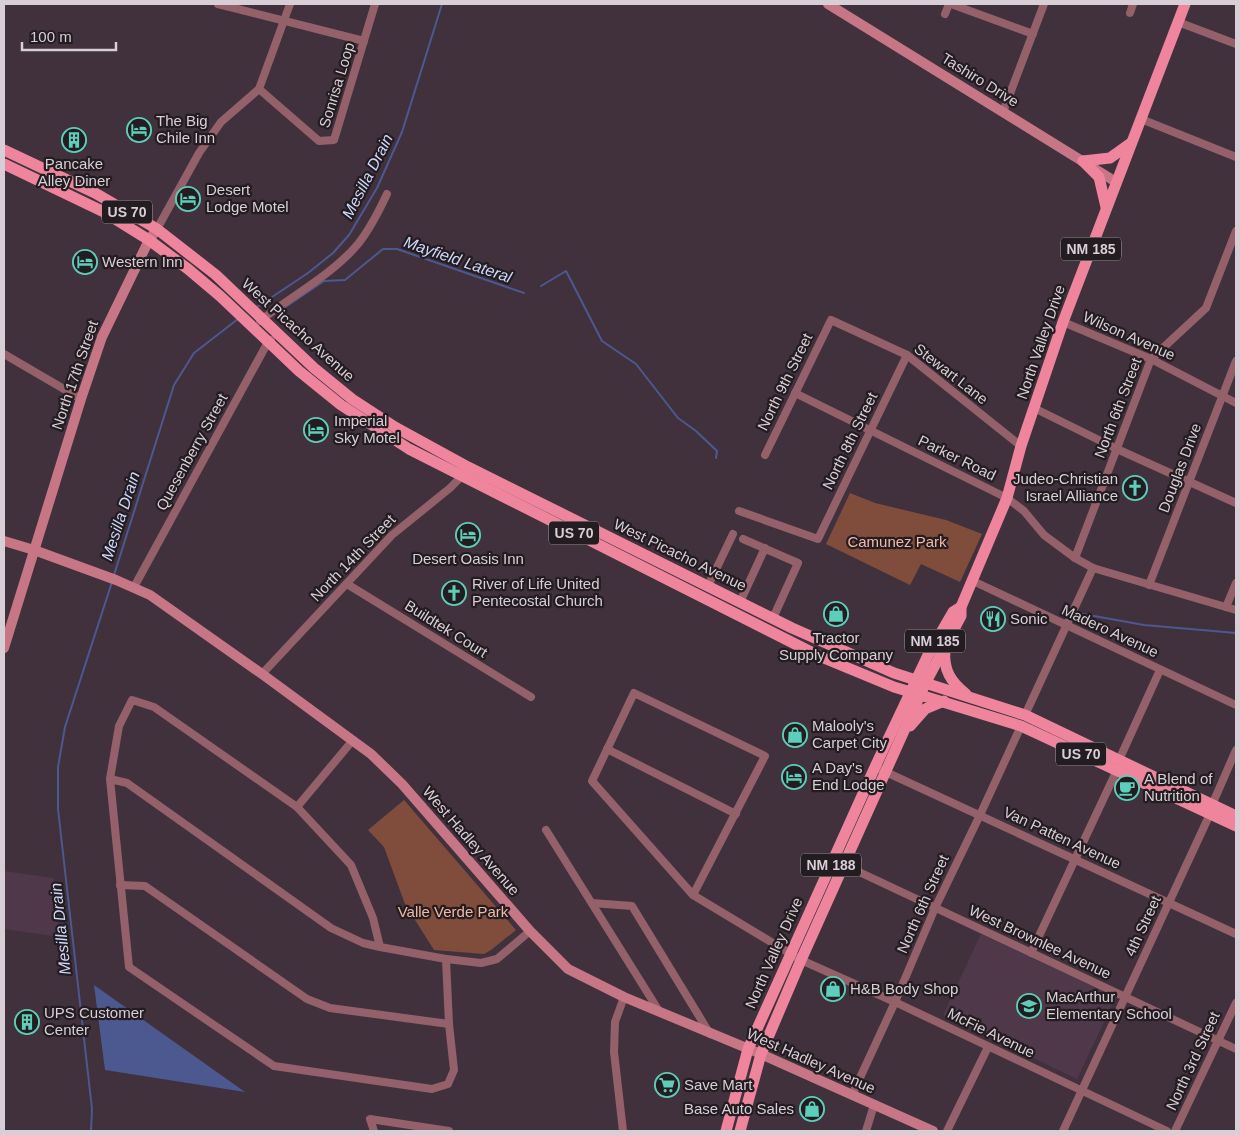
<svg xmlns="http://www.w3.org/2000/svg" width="1240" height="1135" viewBox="0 0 1240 1135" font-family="Helvetica,sans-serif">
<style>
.built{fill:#4e3849}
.green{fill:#804d3d}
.water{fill:#4c5890}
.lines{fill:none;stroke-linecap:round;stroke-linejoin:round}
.stream{stroke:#4c5890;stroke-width:2}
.street{stroke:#94606a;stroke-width:8}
.secondary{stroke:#c77686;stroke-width:10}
.primary{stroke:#ee859c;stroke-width:11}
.labels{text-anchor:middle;stroke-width:4.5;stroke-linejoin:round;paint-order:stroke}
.shield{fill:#231c21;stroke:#a2999f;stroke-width:1}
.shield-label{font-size:14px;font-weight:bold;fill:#d8ced5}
.street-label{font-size:15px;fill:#d8ced5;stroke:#231c21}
.poi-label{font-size:15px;fill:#d8ced5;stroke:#231c21;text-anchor:start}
.park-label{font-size:15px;fill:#f3b8a6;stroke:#231c21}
.water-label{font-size:16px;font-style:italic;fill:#ced8fb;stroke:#231c21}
</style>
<rect width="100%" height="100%" fill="#41313d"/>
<!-- built -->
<g class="built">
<path d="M4,871L53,878L60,937L4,929Z"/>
<path d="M981,934L1116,997L1077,1079L943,1015Z"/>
</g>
<!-- green -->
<g class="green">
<path d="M850,493L875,503L946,520L982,534L960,582L921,564L910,585L826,544Z"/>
<path d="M404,800L516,930L491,950L484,954L434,950L405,904L384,847L368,830Z"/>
</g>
<!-- water -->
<path class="water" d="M94,985L245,1092L105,1070Z"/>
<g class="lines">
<!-- stream -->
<g class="stream">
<path d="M541,286L566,271L602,341L636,364L678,418L696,431L717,451L716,458"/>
<path d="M257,307L308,273L333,253L349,235L377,188L402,132L442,4"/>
<path d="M284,308L324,281L345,280L383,249H397L524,293"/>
<path d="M114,575L174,385L194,353L238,319"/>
<path d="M1083,614L1144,625L1236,633"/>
<path d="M91,1131L92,1109L58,809V767L65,727L112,582"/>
</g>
<!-- street -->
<g class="street">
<path d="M218,4L364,41"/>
<path d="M951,4L1033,34"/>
<path d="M1130,13L1133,4"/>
<path d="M945,14L949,4"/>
<path d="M1178,22L1236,44"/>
<path d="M259,89L319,141L334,140L375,4"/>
<path d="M1003,112L1044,4"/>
<path d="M1141,119L1236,157"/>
<path d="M157,229L199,153L221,122L259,89L290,4"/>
<path d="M260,321C291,296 332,275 358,244C370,229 379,211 387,194"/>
<path d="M1063,322L1151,359L1236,403"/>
<path d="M4,354L81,399"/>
<path d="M795,393L1007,498L1024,511L1044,535L1075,558L1093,568L1236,610"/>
<path d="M1034,408L1117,449L1236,503"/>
<path d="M765,455L831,320L907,355L1021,446"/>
<path d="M739,511L818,539L907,355"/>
<path d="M743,539L798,563L773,618"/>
<path d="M1075,558L1151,359L1206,308L1236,231"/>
<path d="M973,581L1236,705"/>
<path d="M347,584L531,697"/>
<path d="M1149,585L1236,361"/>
<path d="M708,586L733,534"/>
<path d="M134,587L268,342L271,340"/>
<path d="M740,602L765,548"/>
<path d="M1226,607L1236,583"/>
<path d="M262,674L392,535L450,488L464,474"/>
<path d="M1025,715L1093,568"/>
<path d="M607,749L736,814"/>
<path d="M1119,760L1160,670"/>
<path d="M875,767L1236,934"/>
<path d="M110,779L127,783L331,928L363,943L380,947L373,918L351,865L297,807L154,707L132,700L119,726L110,779L129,967L274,1066L432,1089L448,1084L454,1070L449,1024L446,959L380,947"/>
<path d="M1212,805L1236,750"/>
<path d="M297,807L353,740"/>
<path d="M546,830L659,1011"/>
<path d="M840,863L1236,1049"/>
<path d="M120,885L145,886L307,999L330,1008L449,1024"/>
<path d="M693,895L765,756L634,693L592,781L693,895L801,960L895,1002L1167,1131"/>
<path d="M592,903L632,906L710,1034"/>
<path d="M1031,953L1117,770"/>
<path d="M446,959L481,963L497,959L530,931"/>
<path d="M852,1095L895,1002L935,908L980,815L1021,726"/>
<path d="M374,1131L370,1119L449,1131"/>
<path d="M623,1131L614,1052L615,1022L624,997"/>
<path d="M866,1131L874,1105"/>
<path d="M947,1131L988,1047"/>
<path d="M1063,1131L1210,814"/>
<path d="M1175,1131L1236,1003"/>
</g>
<!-- secondary -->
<g class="secondary">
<path d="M828,4L1116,182"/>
<path d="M4,541L34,550L116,580L150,595L262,674L371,754L402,784L530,931L568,969L624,997L761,1054L933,1131"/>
<path d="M4,648L81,399L102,337L149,240L157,229"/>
</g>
<!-- primary -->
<g class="primary">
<path d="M4,150L95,193L157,229L216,275L314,368L352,399L395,427L468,467L792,628L894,673L1025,715L1236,816"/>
<path d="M1083,161L1110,158L1131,143"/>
<path d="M1083,161L1099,177L1106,207"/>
<path d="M4,164L104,212L149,240L188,269L220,296L299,371L341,405L409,449L819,656L894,687L1021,726L1236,826"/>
<path d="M945,650C943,670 951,682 966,694"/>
<path d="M910,726L925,709L944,701"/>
<path d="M726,1131L748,1049L875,767L928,655L953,612L961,607"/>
<path d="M740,1131L761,1054L801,960L925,684L961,616V607L1007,498L1021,446L1063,322L1185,4"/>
</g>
</g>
<!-- icons -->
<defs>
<symbol id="hotel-ring" viewBox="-11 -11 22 22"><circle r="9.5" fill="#231c21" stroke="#5dceb9" stroke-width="1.5"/><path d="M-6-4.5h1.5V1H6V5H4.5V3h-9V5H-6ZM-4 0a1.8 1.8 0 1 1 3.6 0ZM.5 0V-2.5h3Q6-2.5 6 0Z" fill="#5dceb9"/></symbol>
<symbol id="building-ring" viewBox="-11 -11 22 22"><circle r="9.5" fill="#231c21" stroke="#5dceb9" stroke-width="1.5"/><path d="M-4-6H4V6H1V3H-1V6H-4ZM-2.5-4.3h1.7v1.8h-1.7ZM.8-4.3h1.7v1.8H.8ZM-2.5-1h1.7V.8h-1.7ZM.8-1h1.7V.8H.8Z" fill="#5dceb9"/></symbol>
<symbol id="church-ring" viewBox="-11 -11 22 22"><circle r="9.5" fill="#231c21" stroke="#5dceb9" stroke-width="1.5"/><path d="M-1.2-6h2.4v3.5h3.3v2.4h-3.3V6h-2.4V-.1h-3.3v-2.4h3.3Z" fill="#5dceb9"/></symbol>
<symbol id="shop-ring" viewBox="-11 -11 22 22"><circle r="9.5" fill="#231c21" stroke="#5dceb9" stroke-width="1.5"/><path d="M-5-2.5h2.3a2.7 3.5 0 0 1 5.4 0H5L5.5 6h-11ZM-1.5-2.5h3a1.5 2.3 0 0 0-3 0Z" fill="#5dceb9"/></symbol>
<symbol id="restaurant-ring" viewBox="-11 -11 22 22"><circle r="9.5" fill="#231c21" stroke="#5dceb9" stroke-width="1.5"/><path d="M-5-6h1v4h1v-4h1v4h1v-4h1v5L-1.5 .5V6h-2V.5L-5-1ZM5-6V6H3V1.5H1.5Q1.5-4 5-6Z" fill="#5dceb9"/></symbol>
<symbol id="cafe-ring" viewBox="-11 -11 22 22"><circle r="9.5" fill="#231c21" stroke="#5dceb9" stroke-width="1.5"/><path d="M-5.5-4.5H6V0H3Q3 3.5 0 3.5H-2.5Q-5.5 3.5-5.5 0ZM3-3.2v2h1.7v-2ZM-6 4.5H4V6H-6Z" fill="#5dceb9"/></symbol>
<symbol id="school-ring" viewBox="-11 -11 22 22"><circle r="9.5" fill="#231c21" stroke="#5dceb9" stroke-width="1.5"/><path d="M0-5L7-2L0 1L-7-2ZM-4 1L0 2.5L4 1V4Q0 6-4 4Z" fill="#5dceb9"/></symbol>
<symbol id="supermarket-ring" viewBox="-11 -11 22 22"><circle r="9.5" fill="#231c21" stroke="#5dceb9" stroke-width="1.5"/><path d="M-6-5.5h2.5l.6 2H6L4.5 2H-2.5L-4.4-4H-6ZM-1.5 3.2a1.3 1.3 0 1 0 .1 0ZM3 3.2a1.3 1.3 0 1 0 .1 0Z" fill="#5dceb9"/></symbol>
</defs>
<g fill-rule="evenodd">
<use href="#hotel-ring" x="125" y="116" width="28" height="28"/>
<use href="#building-ring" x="60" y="126" width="28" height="28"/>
<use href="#hotel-ring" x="174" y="185" width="28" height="28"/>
<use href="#hotel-ring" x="71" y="248" width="28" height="28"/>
<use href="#hotel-ring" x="302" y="416" width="28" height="28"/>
<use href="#church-ring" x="1121" y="474" width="28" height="28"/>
<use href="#hotel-ring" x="454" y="521" width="28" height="28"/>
<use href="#church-ring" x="440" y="579" width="28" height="28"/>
<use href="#shop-ring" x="822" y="600" width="28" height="28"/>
<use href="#restaurant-ring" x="979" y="605" width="28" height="28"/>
<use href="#shop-ring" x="781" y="721" width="28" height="28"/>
<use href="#hotel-ring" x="780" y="763" width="28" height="28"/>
<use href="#cafe-ring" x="1113" y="774" width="28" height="28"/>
<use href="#shop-ring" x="819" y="975" width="28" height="28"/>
<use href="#school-ring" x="1015" y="992" width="28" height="28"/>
<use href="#building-ring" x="13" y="1008" width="28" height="28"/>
<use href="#supermarket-ring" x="653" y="1071" width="28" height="28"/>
<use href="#shop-ring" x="798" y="1095" width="28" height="28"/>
</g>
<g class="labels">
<!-- shield labels -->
<g class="shield">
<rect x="102" y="200.5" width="50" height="23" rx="4"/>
<rect x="1061" y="237.5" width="60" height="23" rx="4"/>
<rect x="549" y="521.5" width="50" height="23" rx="4"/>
<rect x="905" y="629.5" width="60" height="23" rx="4"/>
<rect x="1056" y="742.5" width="50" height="23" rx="4"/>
<rect x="801" y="853.5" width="60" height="23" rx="4"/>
</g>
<g class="shield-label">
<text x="127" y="217">US 70</text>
<text x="1091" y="254">NM 185</text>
<text x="574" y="538">US 70</text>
<text x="935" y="646">NM 185</text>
<text x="1081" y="759">US 70</text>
<text x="831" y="870">NM 188</text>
</g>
<!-- street labels -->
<g class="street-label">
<text transform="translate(980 80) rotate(32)" y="5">Tashiro Drive</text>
<text transform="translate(337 85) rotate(-73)" y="5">Sonrisa Loop</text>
<text transform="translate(298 330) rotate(42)" y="5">West Picacho Avenue</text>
<text transform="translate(1129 336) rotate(24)" y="5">Wilson Avenue</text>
<text transform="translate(1041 342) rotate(-71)" y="5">North Valley Drive</text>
<text transform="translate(951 374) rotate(38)" y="5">Stewart Lane</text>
<text transform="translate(75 375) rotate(-71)" y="5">North 17th Street</text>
<text transform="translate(785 382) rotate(-64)" y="5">North 9th Street</text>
<text transform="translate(1118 408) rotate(-69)" y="5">North 6th Street</text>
<text transform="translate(850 441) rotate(-64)" y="5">North 8th Street</text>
<text transform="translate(192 452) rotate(-61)" y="5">Quesenberry Street</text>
<text transform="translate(957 458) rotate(26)" y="5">Parker Road</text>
<text transform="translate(1180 468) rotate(-69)" y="5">Douglas Drive</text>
<text transform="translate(680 555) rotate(26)" y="5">West Picacho Avenue</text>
<text transform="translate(353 558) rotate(-46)" y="5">North 14th Street</text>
<text transform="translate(446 629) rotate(32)" y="5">Buildtek Court</text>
<text transform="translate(1110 631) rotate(25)" y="5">Madero Avenue</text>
<text transform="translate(1062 838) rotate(25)" y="5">Van Patten Avenue</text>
<text transform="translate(471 841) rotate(49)" y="5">West Hadley Avenue</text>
<text transform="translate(923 904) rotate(-66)" y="5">North 6th Street</text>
<text transform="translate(1143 926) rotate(-65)" y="5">4th Street</text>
<text transform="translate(1040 942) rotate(25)" y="5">West Brownlee Avenue</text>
<text transform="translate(774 953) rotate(-66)" y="5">North Valley Drive</text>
<text transform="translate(991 1033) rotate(26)" y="5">McFie Avenue</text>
<text transform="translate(811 1061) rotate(24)" y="5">West Hadley Avenue</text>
<text transform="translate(1193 1061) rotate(-65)" y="5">North 3rd Street</text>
</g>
<!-- poi labels -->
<g class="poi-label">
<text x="156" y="126">The Big<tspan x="156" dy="17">Chile Inn</tspan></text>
<text x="74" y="169" text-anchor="middle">Pancake<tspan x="74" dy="17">Alley Diner</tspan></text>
<text x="206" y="195">Desert<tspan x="206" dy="17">Lodge Motel</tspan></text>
<text x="102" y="267">Western Inn</text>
<text x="334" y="426">Imperial<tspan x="334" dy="17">Sky Motel</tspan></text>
<text x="1118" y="484" text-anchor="end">Judeo-Christian<tspan x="1118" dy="17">Israel Alliance</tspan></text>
<text x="468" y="564" text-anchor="middle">Desert Oasis Inn</text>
<text x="472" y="589">River of Life United<tspan x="472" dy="17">Pentecostal Church</tspan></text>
<text x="1010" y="624">Sonic</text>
<text x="836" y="643" text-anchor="middle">Tractor<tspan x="836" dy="17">Supply Company</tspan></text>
<text x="812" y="731">Malooly's<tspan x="812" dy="17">Carpet City</tspan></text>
<text x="812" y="773">A Day's<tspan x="812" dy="17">End Lodge</tspan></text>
<text x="1144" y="784">A Blend of<tspan x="1144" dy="17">Nutrition</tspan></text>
<text x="850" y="994">H&amp;B Body Shop</text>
<text x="1046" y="1002">MacArthur<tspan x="1046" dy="17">Elementary School</tspan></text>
<text x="44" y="1018">UPS Customer<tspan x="44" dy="17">Center</tspan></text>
<text x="684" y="1090">Save Mart</text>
<text x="794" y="1114" text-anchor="end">Base Auto Sales</text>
</g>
<!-- park labels -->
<g class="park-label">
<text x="897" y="547">Camunez Park</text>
<text x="453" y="917">Valle Verde Park</text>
</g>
<!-- water labels -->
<g class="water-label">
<text transform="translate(367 176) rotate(-63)" y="6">Mesilla Drain</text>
<text transform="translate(458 259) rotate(19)" y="6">Mayfield Lateral</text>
<text transform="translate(120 516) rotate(-72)" y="6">Mesilla Drain</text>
<text transform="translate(60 929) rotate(-96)" y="6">Mesilla Drain</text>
</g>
</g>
<!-- border -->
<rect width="1240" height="1135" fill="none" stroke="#d8ced5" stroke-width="10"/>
<!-- scale -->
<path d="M22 42v8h94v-8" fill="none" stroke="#d8ced5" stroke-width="2.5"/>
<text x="30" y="42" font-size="15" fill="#d8ced5" stroke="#231c21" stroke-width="4" paint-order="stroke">100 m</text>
</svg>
